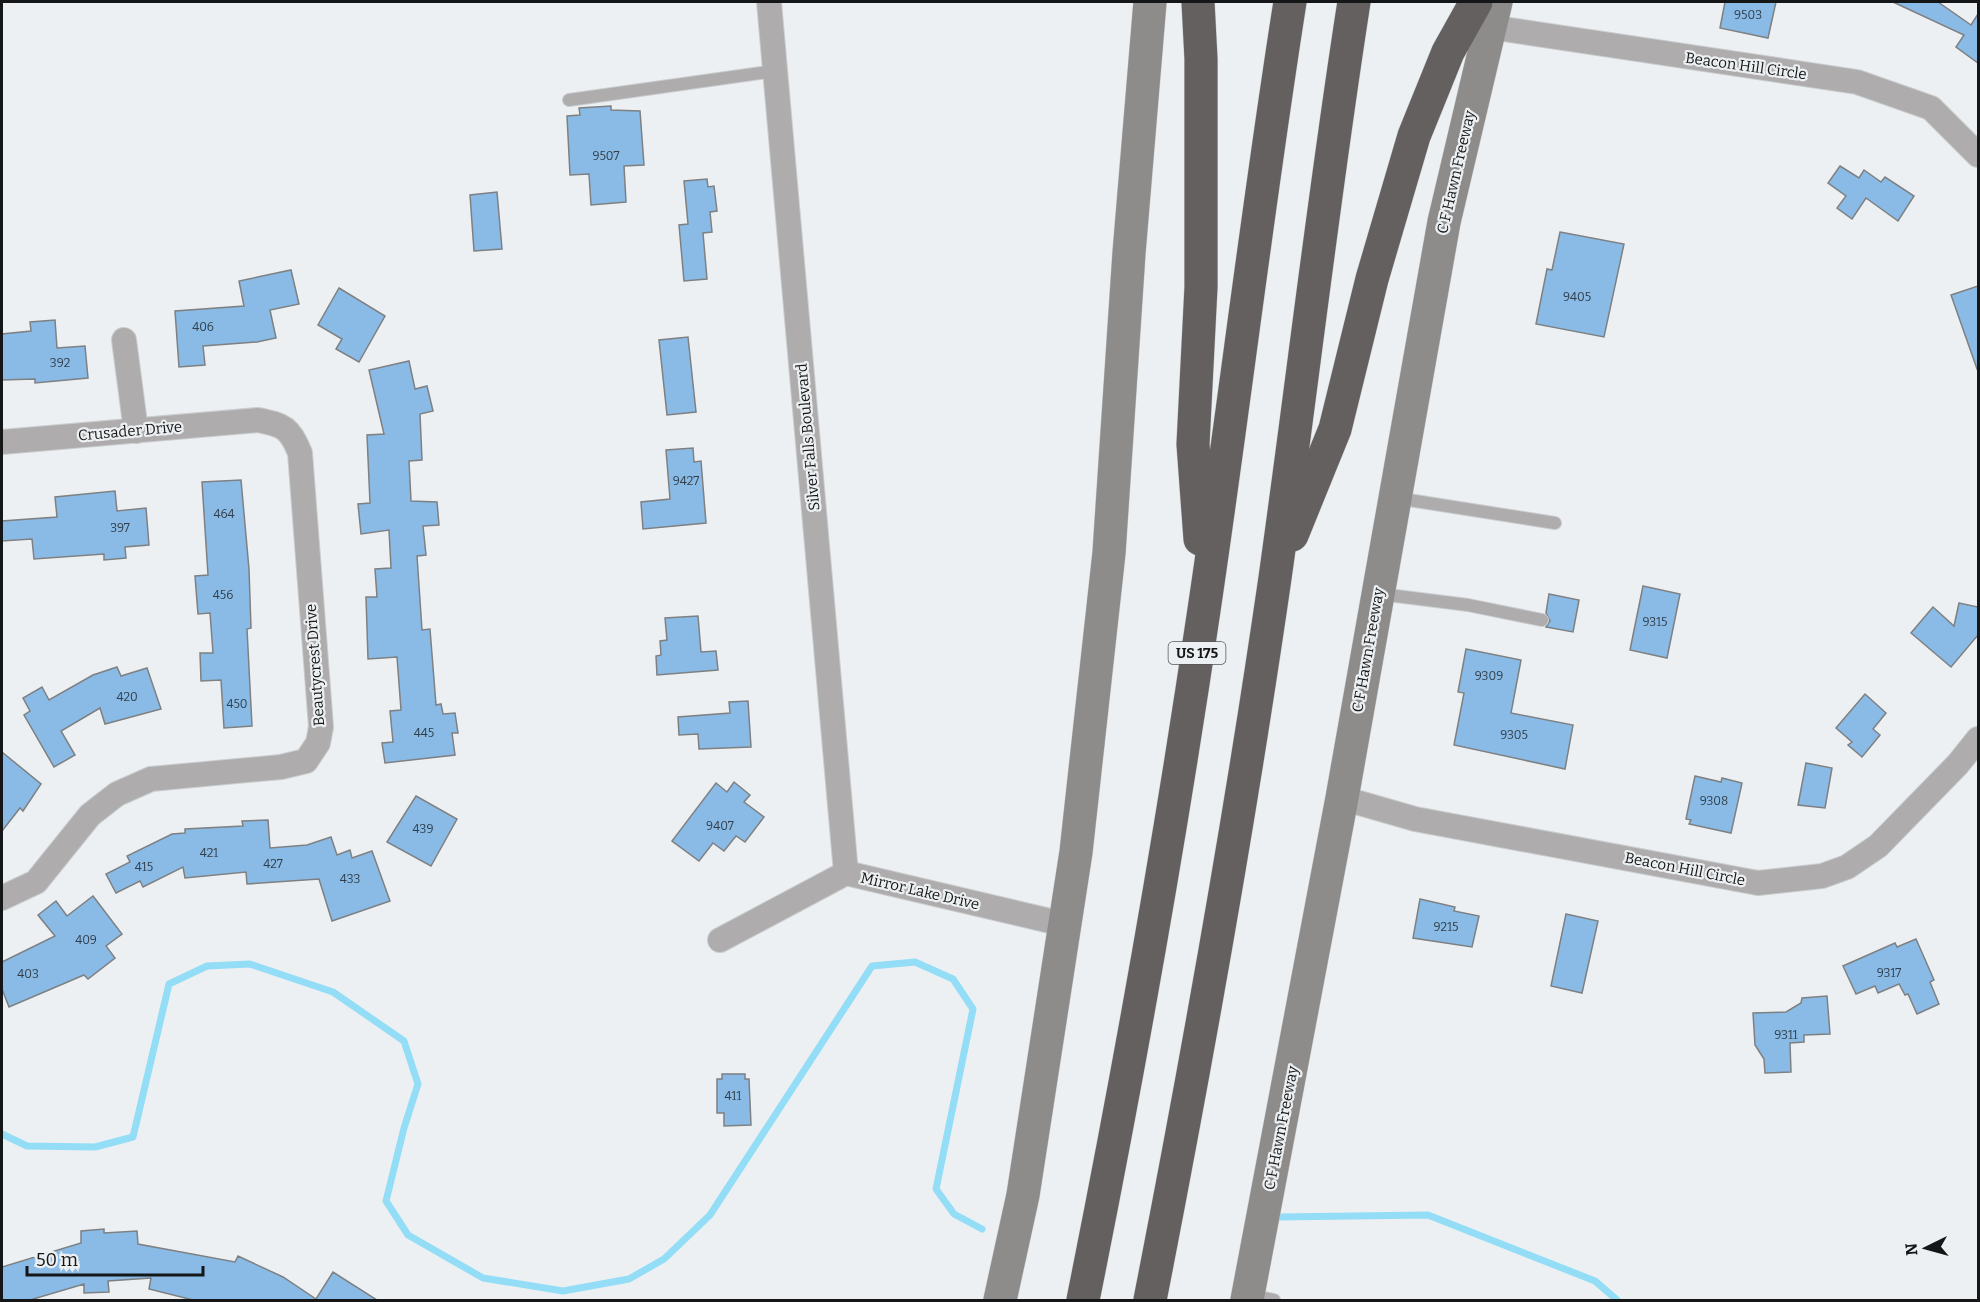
<svg xmlns="http://www.w3.org/2000/svg" width="1980" height="1302" viewBox="0 0 1980 1302" font-family="Bitter,serif">
<style>
.lines{fill:none;stroke-linecap:round;stroke-linejoin:round}
.stream{stroke:#93ddf7;stroke-width:7}
.building{fill:#89bbe6;stroke:#7e8082;stroke-width:1.5}
.lane-casing{stroke:#cacdcf;stroke-width:14}
.street-casing{stroke:#cacdcf;stroke-width:26}
.secondary-casing{stroke:#cacdcf;stroke-width:34}
.highway-casing{stroke:#cacdcf;stroke-width:34}
.lane{stroke:#aeacac;stroke-width:12}
.street{stroke:#aeacac;stroke-width:24}
.secondary{stroke:#8e8b8b;stroke-width:33}
.highway{stroke:#63605f;stroke-width:33}
.labels{text-anchor:middle;stroke-width:4.5;stroke-linejoin:round;paint-order:stroke}
.number-label{font-size:12px;fill:#323f4b}
.shield{fill:#edf0f2;stroke:#565759;stroke-width:1.5}
.shield-label{font-size:14px;font-weight:bold;fill:#151617}
.street-label{font-size:15px;fill:#151617;stroke:#edf0f2}
</style>
<rect width="100%" height="100%" fill="#edf0f2"/>
<g class="lines">
<!-- stream -->
<g class="stream">
<path d="M2,1134L27,1146L95,1147L133,1137L169,984L207,966L250,964L333,992L404,1041L418,1084L404,1128L386,1201L408,1235L483,1278L563,1291L629,1279L664,1259L710,1215L872,966L915,962L953,979L973,1009L936,1189L954,1214L982,1229"/>
<path d="M1278,1217L1428,1215L1595,1281L1617,1300"/>
</g>
</g>
<!-- building -->
<g class="building">
<path d="M1725,2H1776L1768,38L1720,28Z"/>
<path d="M1893,2H1938L1971,25L1978,14V63L1956,47L1964,35Z"/>
<path d="M611,106V110L640,111L644,165L624,166L626,202L591,205L589,174L570,175L567,116L580,115L579,108Z"/>
<path d="M1840,166L1859,178L1864,170L1881,182L1885,177L1914,196L1898,221L1866,198L1852,219L1837,208L1846,196L1828,183Z"/>
<path d="M707,179L708,187L714,186L717,211L710,212L712,232L703,233L707,279L684,281L679,225L688,224L684,181Z"/>
<path d="M497,192L502,249L474,251L470,195Z"/>
<path d="M1560,232L1624,244L1604,337L1536,324L1547,269L1552,270Z"/>
<path d="M291,270L299,304L270,310L276,338L257,342L203,346L205,365L179,367L175,311L244,306L239,281Z"/>
<path d="M1978,286V368L1977,369L1951,295Z"/>
<path d="M339,288L385,316L359,362L336,349L342,339L318,325Z"/>
<path d="M55,320L57,348L85,346L88,378L35,383V379L2,380V334L31,331L30,322Z"/>
<path d="M688,337L696,412L667,415L659,340Z"/>
<path d="M409,361L415,389L427,386L433,411L420,414L422,460L409,461L411,501L437,502L439,525L423,526L426,555L417,556L422,630L430,629L436,705L441,704L443,714L455,713L458,733H452L455,755L385,763L382,743L393,742L390,711L401,710L397,657L368,659L366,597H377L375,569L391,568L389,530L361,534L358,504L370,503L367,435L384,434L369,370Z"/>
<path d="M693,448L694,462L701,461L706,523L643,529L641,502L670,499L666,450Z"/>
<path d="M241,480L249,569L251,628L247,629L252,726L224,728L221,680L201,681L200,653H213L210,613L198,614L195,576L208,575L202,482Z"/>
<path d="M115,491L117,511L146,508L149,545L125,547L126,558L104,560V554L34,559L32,539L2,541V521L57,517L55,497Z"/>
<path d="M1643,586L1680,594L1667,658L1630,650Z"/>
<path d="M1549,594L1579,600L1573,632L1546,627L1550,621L1546,613Z"/>
<path d="M1959,603L1978,607V635L1951,667L1911,633L1933,607L1954,626Z"/>
<path d="M698,616L701,652L716,651L718,670L657,675L656,656L661,655L660,641L667,640L665,618Z"/>
<path d="M1466,649L1521,660L1511,713L1573,725L1565,769L1454,745L1464,693L1458,692Z"/>
<path d="M117,667L121,676L147,668L161,709L105,724L100,708L61,731L75,755L54,767L24,715L30,711L23,698L42,687L49,700L93,675Z"/>
<path d="M1865,694L1886,713L1873,729L1880,735L1862,757L1848,745L1852,742L1836,728Z"/>
<path d="M748,701L751,747L699,749L698,734L679,735L678,717L730,713L729,702Z"/>
<path d="M2,752L41,784L23,811L20,808L2,831Z"/>
<path d="M1806,763L1832,768L1825,808L1798,805Z"/>
<path d="M1695,776L1721,782L1722,778L1742,783L1731,833L1689,824L1691,820L1686,819Z"/>
<path d="M734,782L750,795L744,802L764,817L745,842L736,836L724,851L713,843L699,861L672,841L716,783L727,792Z"/>
<path d="M416,796L457,819L431,866L387,842Z"/>
<path d="M268,820L270,848L307,845L331,837L337,855L350,850L352,858L372,851L390,901L332,921L319,879L247,884L246,872L185,878L183,867L143,887L140,881L116,893L106,874L130,862L127,856L172,834L185,833V829L243,826L242,821Z"/>
<path d="M93,896L122,934L106,946L115,958L88,979L84,975L9,1007L2,989V962L55,936L38,915L56,901L67,916Z"/>
<path d="M1420,899L1455,907L1454,911L1479,916L1472,947L1413,938Z"/>
<path d="M1566,914L1598,921L1582,993L1551,986Z"/>
<path d="M1916,939L1934,980L1930,982L1939,1004L1917,1014L1908,994L1905,995L1899,984L1878,993L1875,986L1856,994L1843,966L1895,943L1897,947Z"/>
<path d="M1827,996L1830,1034L1804,1035V1042L1790,1043L1791,1072L1765,1073L1764,1059L1755,1045L1753,1013L1786,1012L1801,1003L1802,998Z"/>
<path d="M722,1074H745V1079H749L751,1125L724,1126V1113H717V1079H722Z"/>
<path d="M104,1229V1233L137,1231L138,1244L235,1262L238,1256L283,1277L316,1299L333,1272L377,1300H193L149,1289L151,1278L108,1281L109,1292L84,1293V1284L30,1300H2V1267L81,1243V1231Z"/>
</g>
<g class="lines">
<defs>
<g id="lane">
<path d="M569,100L775,71"/>
<path d="M1396,498L1555,523"/>
<path d="M1380,594L1468,605L1542,620"/>
<path d="M1249,1295L1274,1300"/>
</g>
<g id="street">
<path d="M769,2L846,873"/>
<path d="M1490,27L1857,82L1931,108L1978,155"/>
<path d="M124,340L136,431"/>
<path d="M2,442L258,420C284,425 290,428 300,453L321,727L318,743L306,761L281,767L151,779L117,794L90,815L36,882L2,898"/>
<path d="M1342,798L1415,819L1758,883L1822,876L1847,867L1878,846L1958,764L1978,739"/>
<path d="M720,940L846,873L1063,924"/>
</g>
<g id="secondary">
<path d="M1000,1300L1023,1195L1076,852L1109,553L1129,253L1150,2"/>
<path d="M1247,1300L1342,798L1444,222L1496,2"/>
</g>
<g id="highway">
<path d="M1198,2L1201,59V287L1193,444L1200,539"/>
<path d="M1292,535L1335,429L1372,279L1414,136L1448,52L1476,2"/>
<path d="M1083,1300C1129,1071 1170,842 1204,610C1234,408 1258,204 1290,2"/>
<path d="M1150,1300C1197,1060 1240,820 1275,578C1302,386 1324,193 1354,2"/>
</g>
</defs>
<!-- lane casing -->
<use href="#lane" class="lane-casing"/>
<!-- street casing -->
<use href="#street" class="street-casing"/>
<!-- secondary casing -->
<use href="#secondary" class="secondary-casing"/>
<!-- highway casing -->
<use href="#highway" class="highway-casing"/>
<!-- lane -->
<use href="#lane" class="lane"/>
<!-- street -->
<use href="#street" class="street"/>
<!-- secondary -->
<use href="#secondary" class="secondary"/>
<!-- highway -->
<use href="#highway" class="highway"/>
</g>
<g class="labels">
<!-- number labels -->
<g class="number-label">
<text x="1748" y="19">9503</text>
<text x="606" y="160">9507</text>
<text x="1577" y="301">9405</text>
<text x="203" y="331">406</text>
<text x="60" y="367">392</text>
<text x="686" y="485">9427</text>
<text x="224" y="518">464</text>
<text x="120" y="532">397</text>
<text x="223" y="599">456</text>
<text x="1655" y="626">9315</text>
<text x="1489" y="680">9309</text>
<text x="127" y="701">420</text>
<text x="237" y="708">450</text>
<text x="424" y="737">445</text>
<text x="1514" y="739">9305</text>
<text x="1714" y="805">9308</text>
<text x="720" y="830">9407</text>
<text x="423" y="833">439</text>
<text x="209" y="857">421</text>
<text x="273" y="868">427</text>
<text x="144" y="871">415</text>
<text x="350" y="883">433</text>
<text x="1446" y="931">9215</text>
<text x="86" y="944">409</text>
<text x="1889" y="977">9317</text>
<text x="28" y="978">403</text>
<text x="1786" y="1039">9311</text>
<text x="733" y="1100">411</text>
</g>
<!-- shield labels -->
<rect class="shield" x="1168.5" y="642" width="57" height="22" rx="4.5"/>
<g class="shield-label">
<text x="1197" y="658">US 175</text>
</g>
<!-- street labels -->
<g class="street-label">
<text transform="translate(1746 66) rotate(8)" y="5">Beacon Hill Circle</text>
<text transform="translate(1456 172) rotate(-77)" y="5">C F Hawn Freeway</text>
<text transform="translate(130 431) rotate(-5)" y="5">Crusader Drive</text>
<text transform="translate(808 437) rotate(-95)" y="5">Silver Falls Boulevard</text>
<text transform="translate(1368 650) rotate(-80)" y="5">C F Hawn Freeway</text>
<text transform="translate(315 665) rotate(-94)" y="5">Beautycrest Drive</text>
<text transform="translate(1685 869) rotate(11)" y="5">Beacon Hill Circle</text>
<text transform="translate(920 891) rotate(13)" y="5">Mirror Lake Drive</text>
<text transform="translate(1281 1128) rotate(-79)" y="5">C F Hawn Freeway</text>
</g>
</g>
<!-- border -->
<rect width="1980" height="1302" fill="none" stroke="#151617" stroke-width="6"/>
<!-- north arrow -->
<g transform="translate(1926 1248) rotate(265)" stroke="#edf0f2" stroke-width="4.5" paint-order="stroke">
<path d="M0-4.5L10 22L0 15L-10 22Z" fill="#151617"/>
<text y="-9" font-size="16" font-weight="bold" text-anchor="middle" fill="#151617">N</text>
</g>
<!-- scale -->
<path d="M27 1266v9h176v-9" fill="none" stroke="#151617" stroke-width="3"/>
<text x="36" y="1266" font-size="18" fill="#151617" stroke="#edf0f2" stroke-width="4.5" paint-order="stroke">50 m</text>
</svg>
